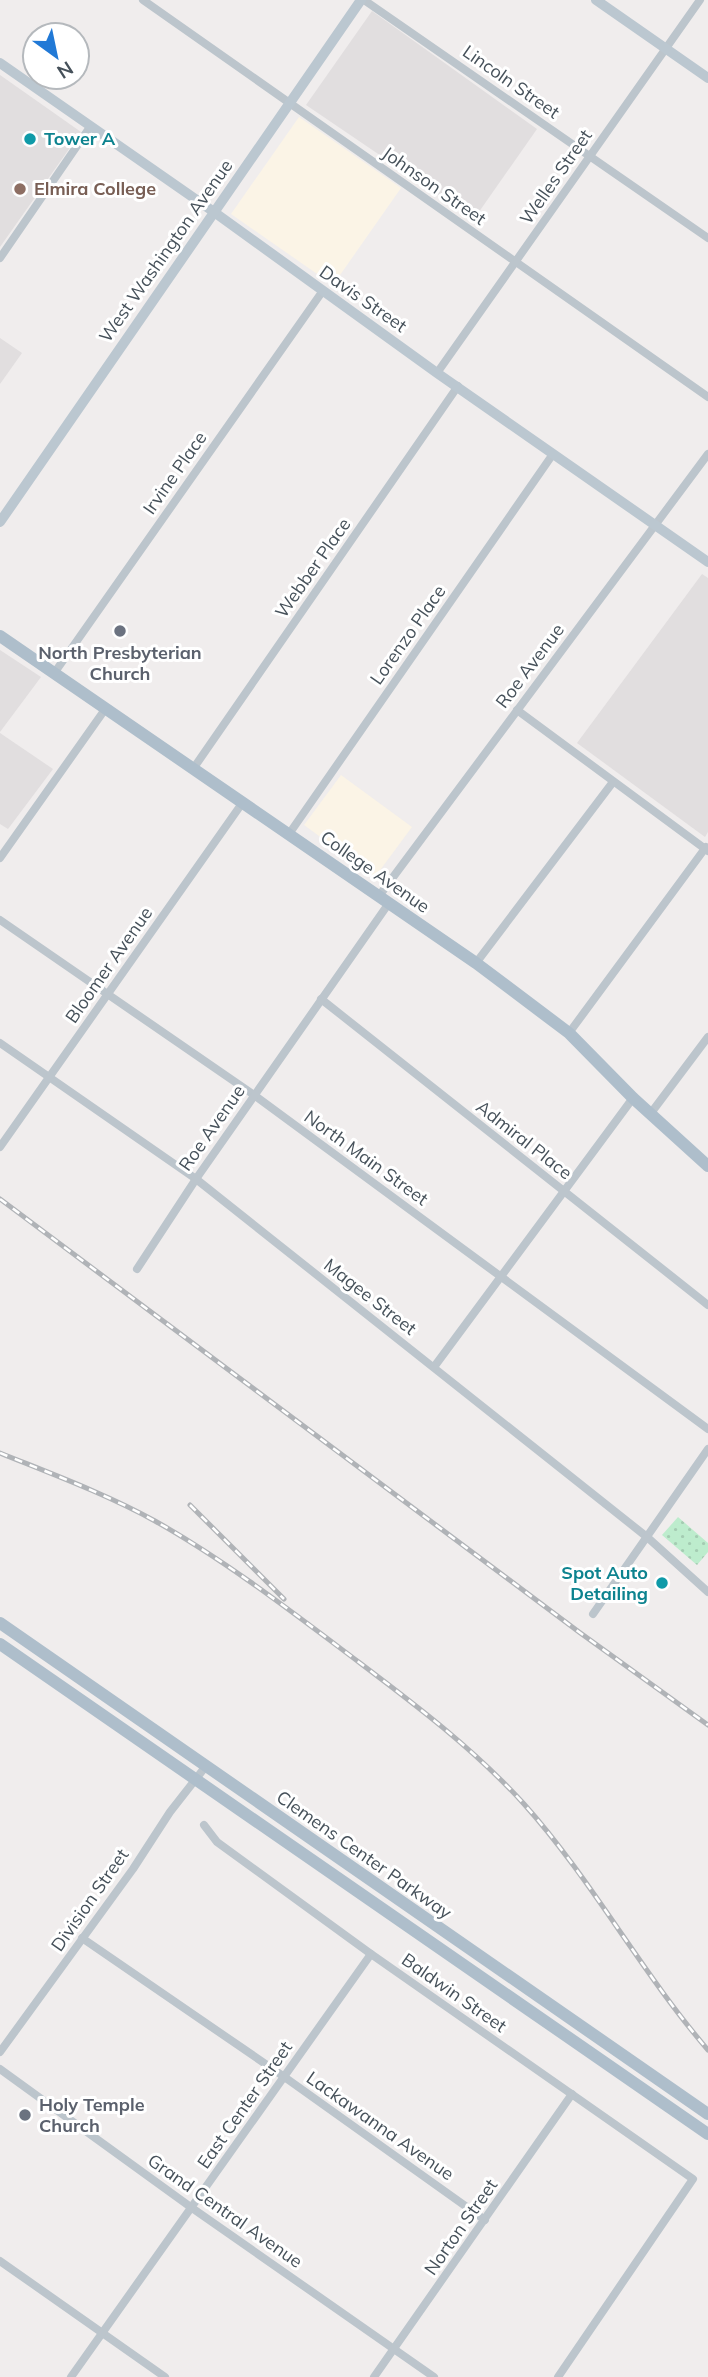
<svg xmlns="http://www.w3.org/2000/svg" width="708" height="2377" viewBox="0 0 708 2377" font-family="Mulish,sans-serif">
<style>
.commercial{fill:#fbf4e6}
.education{fill:#e1dedf}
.park{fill:url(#park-dots)}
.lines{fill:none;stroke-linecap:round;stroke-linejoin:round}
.street{stroke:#bcc5cc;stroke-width:8}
.secondary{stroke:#bbc7d0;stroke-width:10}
.primary{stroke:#aebecb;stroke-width:12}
.rail-casing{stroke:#b0b3b7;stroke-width:5}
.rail{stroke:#fff;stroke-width:2.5;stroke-dasharray:8;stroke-linecap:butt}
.culture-dot{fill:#0f9aa8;stroke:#fff;stroke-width:2.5}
.education-dot{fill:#8d6e63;stroke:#fff;stroke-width:2.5}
.worship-dot{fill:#6b7280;stroke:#fff;stroke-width:2.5}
.labels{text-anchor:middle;stroke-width:6;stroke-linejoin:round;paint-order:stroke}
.street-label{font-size:18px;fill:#46515a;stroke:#fff}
.culture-label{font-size:18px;font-weight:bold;fill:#0d838f;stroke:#fff;text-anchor:start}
.education-label{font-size:18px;font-weight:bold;fill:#785e54;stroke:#fff;text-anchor:start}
.worship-label{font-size:18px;font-weight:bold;fill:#5b616d;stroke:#fff}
</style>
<defs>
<pattern id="park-dots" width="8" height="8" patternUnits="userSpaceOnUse" patternTransform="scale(1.75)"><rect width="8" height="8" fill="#bdeccd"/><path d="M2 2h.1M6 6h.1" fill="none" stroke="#a4ccb2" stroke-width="1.8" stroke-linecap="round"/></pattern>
</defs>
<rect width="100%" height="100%" fill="#f0eded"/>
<!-- commercial -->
<g class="commercial">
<path d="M299,117L401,188L333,285L231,214Z"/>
<path d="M341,775L412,827L375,877L304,825Z"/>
</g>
<!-- education -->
<g class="education">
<path d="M372,11L537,129L474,219L306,105Z"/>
<path d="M0,75L81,132L0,247Z"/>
<path d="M0,338L22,353L0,384Z"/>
<path d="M702,574L708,578V832L705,837L577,743Z"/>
<path d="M0,650L41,677L0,732Z"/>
<path d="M0,733L53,769L8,829L0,824Z"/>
</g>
<!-- park -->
<path class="park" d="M678,1517L708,1543V1552L697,1565L662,1535Z"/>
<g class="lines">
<!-- street -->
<g class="street">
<path d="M143,0L708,397"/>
<path d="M364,0L708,238"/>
<path d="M0,258L90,127"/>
<path d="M437,373L700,0"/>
<path d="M55,672L322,292"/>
<path d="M517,710L708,851"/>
<path d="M193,769L458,386"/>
<path d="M289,834L553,454"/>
<path d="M0,858L106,708"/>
<path d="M379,896L708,454"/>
<path d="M0,920L254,1095L708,1429"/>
<path d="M476,963L613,782"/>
<path d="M321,999L708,1305"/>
<path d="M569,1033L706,847"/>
<path d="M0,1043L196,1179L647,1537L708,1592"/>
<path d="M651,1113L708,1037"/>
<path d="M0,1147L243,802"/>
<path d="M137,1269L196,1179L389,903"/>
<path d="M434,1367L633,1098"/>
<path d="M593,1614L708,1449"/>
<path d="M204,1825L217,1842L371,1954L693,2179L558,2377"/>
<path d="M82,1938L283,2076L485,2220"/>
<path d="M0,2052L133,1869L170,1812L206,1766"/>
<path d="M0,2069L192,2208L434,2377"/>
<path d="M0,2261L165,2377"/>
<path d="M71,2377L371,1954"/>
<path d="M374,2377L572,2094"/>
</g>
<!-- secondary -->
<g class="secondary">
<path d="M596,0L708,78"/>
<path d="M0,63L214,212L437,373L708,562"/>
<path d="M0,522L361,0"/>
</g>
<!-- primary -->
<g class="primary">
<path d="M0,636L476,963L569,1033L633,1098L708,1166"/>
<path d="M0,1623L708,2114"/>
<path d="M0,1644L708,2134"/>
</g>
<defs>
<g id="rail">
<path d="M0,1199L579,1632L708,1725"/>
<path d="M0,1453C52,1474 106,1494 155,1521C225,1560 296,1615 360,1663C417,1706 475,1750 524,1804C592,1880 641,1972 708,2050"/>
<path d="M190,1505L284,1599"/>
</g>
</defs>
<!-- rail casing -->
<use href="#rail" class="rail-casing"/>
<!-- rail -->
<use href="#rail" class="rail"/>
</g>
<!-- markers -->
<g class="culture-dot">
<circle cx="30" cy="139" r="7"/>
<circle cx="662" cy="1583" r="7"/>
</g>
<circle class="education-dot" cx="20" cy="189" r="7"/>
<g class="worship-dot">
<circle cx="120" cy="631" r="7"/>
<circle cx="25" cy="2115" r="7"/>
</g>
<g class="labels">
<!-- street labels -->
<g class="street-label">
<text transform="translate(511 82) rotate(35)" y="6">Lincoln Street</text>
<text transform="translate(556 177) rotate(-55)" y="6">Welles Street</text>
<text transform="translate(434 186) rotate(35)" y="6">Johnson Street</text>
<text transform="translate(166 251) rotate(-55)" y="6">West Washington Avenue</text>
<text transform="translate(363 299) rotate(35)" y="6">Davis Street</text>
<text transform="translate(175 473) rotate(-55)" y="6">Irvine Place</text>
<text transform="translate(313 568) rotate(-55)" y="6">Webber Place</text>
<text transform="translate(408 635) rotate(-55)" y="6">Lorenzo Place</text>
<text transform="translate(530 666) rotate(-53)" y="6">Roe Avenue</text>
<text transform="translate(375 872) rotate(35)" y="6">College Avenue</text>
<text transform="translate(109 965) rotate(-55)" y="6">Bloomer Avenue</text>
<text transform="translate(212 1128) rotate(-55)" y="6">Roe Avenue</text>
<text transform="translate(524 1140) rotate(38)" y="6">Admiral Place</text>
<text transform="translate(366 1158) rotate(36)" y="6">North Main Street</text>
<text transform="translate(370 1297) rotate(38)" y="6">Magee Street</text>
<text transform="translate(364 1855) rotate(35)" y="6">Clemens Center Parkway</text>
<text transform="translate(90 1900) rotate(-55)" y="6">Division Street</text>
<text transform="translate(454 1993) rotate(35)" y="6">Baldwin Street</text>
<text transform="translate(245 2105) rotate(-55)" y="6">East Center Street</text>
<text transform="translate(380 2126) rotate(35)" y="6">Lackawanna Avenue</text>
<text transform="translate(225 2211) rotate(35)" y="6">Grand Central Avenue</text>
<text transform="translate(461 2227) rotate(-55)" y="6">Norton Street</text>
</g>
<!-- culture labels -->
<g class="culture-label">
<text x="44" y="145">Tower A</text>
<text x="648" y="1579" text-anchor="end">Spot Auto<tspan x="648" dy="21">Detailing</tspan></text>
</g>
<!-- education labels -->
<g class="education-label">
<text x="34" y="195">Elmira College</text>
</g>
<!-- worship labels -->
<g class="worship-label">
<text x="120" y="659">North Presbyterian<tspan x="120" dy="21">Church</tspan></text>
<text x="39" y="2111" text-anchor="start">Holy Temple<tspan x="39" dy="21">Church</tspan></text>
</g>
</g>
<!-- north arrow -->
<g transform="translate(56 56) rotate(147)"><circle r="33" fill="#ffffff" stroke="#b5b9bd" stroke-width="2"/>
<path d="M0-5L12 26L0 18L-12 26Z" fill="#2179d6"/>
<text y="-10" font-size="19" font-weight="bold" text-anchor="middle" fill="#46515a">N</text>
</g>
</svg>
